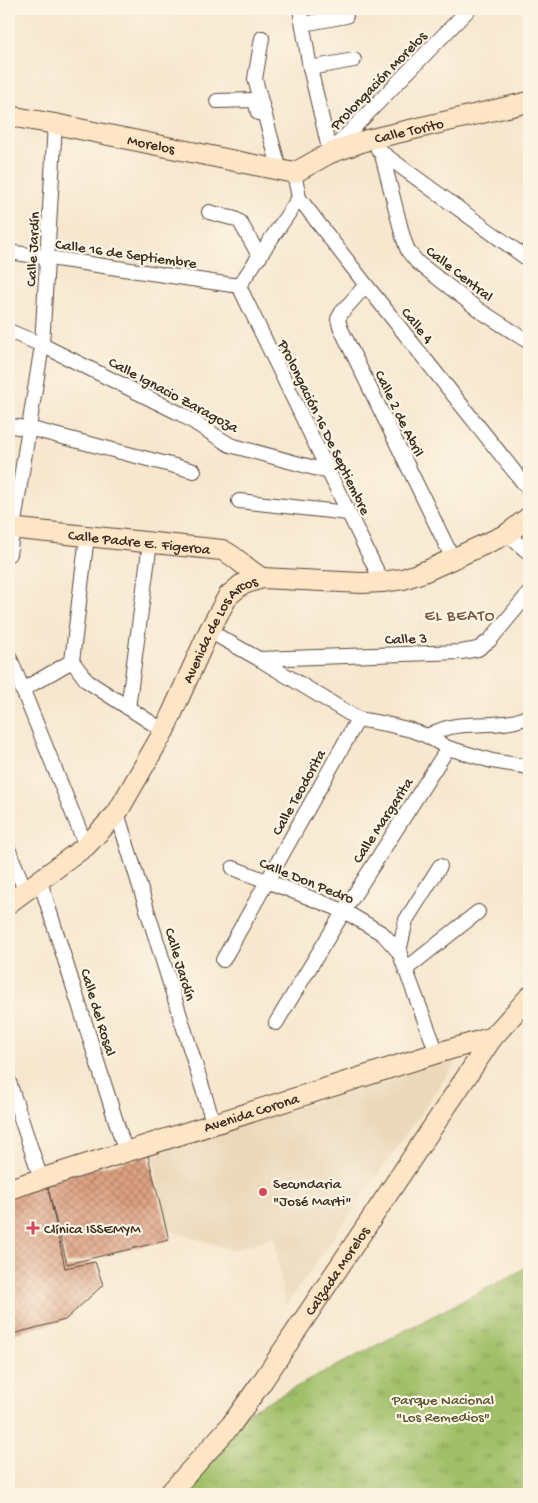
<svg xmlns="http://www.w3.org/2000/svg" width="538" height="1503" viewBox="0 0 538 1503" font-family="'Gochi Hand',sans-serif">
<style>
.built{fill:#ebd8ba}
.park{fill:url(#park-tufts);stroke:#6e7442}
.building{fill:url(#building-cross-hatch)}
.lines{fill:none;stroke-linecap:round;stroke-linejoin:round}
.street-casing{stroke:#574639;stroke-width:16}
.secondary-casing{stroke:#574639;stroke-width:22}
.street{stroke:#fff;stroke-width:14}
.secondary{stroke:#fde5c5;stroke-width:20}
.poi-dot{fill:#d1495b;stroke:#fcf5e5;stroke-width:2}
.labels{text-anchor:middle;stroke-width:4.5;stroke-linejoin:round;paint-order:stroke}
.street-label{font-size:15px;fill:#3b2a1e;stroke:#fcf5e5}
.poi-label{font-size:15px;fill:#3b2a1e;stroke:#fcf5e5;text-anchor:start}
.park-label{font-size:15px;fill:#595734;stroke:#fcf5e5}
.neighbourhood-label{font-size:16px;letter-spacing:1px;fill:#745441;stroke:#fcf5e5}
</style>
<defs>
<pattern id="park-tufts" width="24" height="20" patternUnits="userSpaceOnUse" patternTransform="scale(1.25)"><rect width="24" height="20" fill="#a0bf67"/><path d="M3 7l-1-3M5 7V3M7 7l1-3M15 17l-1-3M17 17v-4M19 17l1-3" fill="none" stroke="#849b54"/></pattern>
<pattern id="building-cross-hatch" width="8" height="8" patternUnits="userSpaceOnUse" patternTransform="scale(1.25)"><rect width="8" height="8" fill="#dea182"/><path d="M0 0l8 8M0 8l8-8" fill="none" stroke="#b5836a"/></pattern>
</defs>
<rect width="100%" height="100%" fill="#fcf5e5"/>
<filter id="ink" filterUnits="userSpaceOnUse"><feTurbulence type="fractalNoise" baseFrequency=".02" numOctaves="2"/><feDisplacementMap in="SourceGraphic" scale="10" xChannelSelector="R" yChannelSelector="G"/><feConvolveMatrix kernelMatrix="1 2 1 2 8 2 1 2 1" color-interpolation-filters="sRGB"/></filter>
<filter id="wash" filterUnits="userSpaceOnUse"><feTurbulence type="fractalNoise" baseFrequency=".0096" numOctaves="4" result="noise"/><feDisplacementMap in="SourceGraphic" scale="20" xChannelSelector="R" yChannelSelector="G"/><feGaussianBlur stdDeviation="1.12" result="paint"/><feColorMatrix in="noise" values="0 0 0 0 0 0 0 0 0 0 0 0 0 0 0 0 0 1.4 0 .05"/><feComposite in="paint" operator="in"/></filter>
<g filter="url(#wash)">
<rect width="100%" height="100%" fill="#f7e7cf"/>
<!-- built -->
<path class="built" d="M462,1054L285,1307L275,1237L232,1250L166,1229L153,1154Z"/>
<!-- park -->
<path class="park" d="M529,1260V1494H188L244,1414L522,1270Z"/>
<g id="blocks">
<!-- building -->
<path class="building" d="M148,1156L169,1240L67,1264L48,1188L65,1268L95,1262L103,1285L65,1320L9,1335V1194L47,1180Z"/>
</g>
</g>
<g filter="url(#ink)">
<use href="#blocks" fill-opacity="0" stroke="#574639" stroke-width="1"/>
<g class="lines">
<defs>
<g id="street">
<path d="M300,9L310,68L330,153"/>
<path d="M303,24L346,16"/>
<path d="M262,38L255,79L280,171"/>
<path d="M310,68L354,60"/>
<path d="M217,101L255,100L258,113"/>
<path d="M332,150L469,9"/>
<path d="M378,150L529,260"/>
<path d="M381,151L403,237L408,251L417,262L479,310L529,342"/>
<path d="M294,173L299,198L366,285L529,490"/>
<path d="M209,212L235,219L240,222L260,257"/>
<path d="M9,252L239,286"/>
<path d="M366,285L342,312L338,319L340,327L453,559"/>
<path d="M239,286L382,582"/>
<path d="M239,286L299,198"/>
<path d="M9,331L42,345L181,414L230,445L329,472"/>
<path d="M9,426L28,428L194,471"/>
<path d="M239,501L348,513"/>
<path d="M507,534L529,553"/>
<path d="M9,554L42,345L55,124"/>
<path d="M209,631L259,659L358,719L386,724L411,730L427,736L448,748L492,761L529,767"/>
<path d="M9,656L86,846"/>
<path d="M259,659L461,652L478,649L490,640L529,593"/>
<path d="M72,661L87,536"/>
<path d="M72,661L87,681L164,731"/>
<path d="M22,690L72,661"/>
<path d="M128,708L150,543"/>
<path d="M427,736C437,731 446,727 456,726C475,723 515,727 529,715"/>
<path d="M117,813L214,1125"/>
<path d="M9,851L25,890"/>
<path d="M233,868L344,911L383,934L399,952L437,1053"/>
<path d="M40,881L126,1153"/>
<path d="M399,952L406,920L440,866"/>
<path d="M223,960L358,719"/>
<path d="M406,969L478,912"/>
<path d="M276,1023L344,911L448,748"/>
<path d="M9,1082L41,1179"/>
</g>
<g id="secondary">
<path id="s1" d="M9,116L55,124L294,173L330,153L367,140L529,102"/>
<path id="s2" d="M9,528L222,550C238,557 245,569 262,578"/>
<path id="s3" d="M9,903L86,846L117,813L164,731L209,631L228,596L241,585L262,578L362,583L382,582L403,579L426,571L507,534L529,517"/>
<path id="s4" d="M9,1189L437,1053L493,1037"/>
<path id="s5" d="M169,1494L231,1425L262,1382L493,1037L529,997"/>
</g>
</defs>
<!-- street casing -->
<use href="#street" class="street-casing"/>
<!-- secondary casing -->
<use href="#secondary" class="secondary-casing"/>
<!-- street -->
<use href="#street" class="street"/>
<!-- secondary -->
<use href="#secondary" class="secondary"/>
</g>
</g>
<!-- markers -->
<g class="poi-dot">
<circle cx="263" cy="1192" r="5"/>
<path d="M30.5 1220.5h5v5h5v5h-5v5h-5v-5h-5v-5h5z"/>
</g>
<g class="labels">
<!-- street labels -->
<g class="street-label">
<text transform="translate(378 80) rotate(-46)" y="5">Prolongación Morelos</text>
<text dy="5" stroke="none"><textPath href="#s1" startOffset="414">Calle Torito</textPath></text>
<text dy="5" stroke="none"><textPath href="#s1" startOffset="145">Morelos</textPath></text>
<text transform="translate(32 249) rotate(-87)" y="5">Calle Jardín</text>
<text transform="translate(126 253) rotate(8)" y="5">Calle 16 de Septiembre</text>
<text transform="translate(460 273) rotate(38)" y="5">Calle Central</text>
<text transform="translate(418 325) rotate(51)" y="5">Calle 4</text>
<text transform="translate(174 394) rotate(28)" y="5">Calle Ignacio Zaragoza</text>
<text transform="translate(400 413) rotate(64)" y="5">Calle 2 de Abril</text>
<text transform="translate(325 427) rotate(64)" y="5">Prolongación 16 De Septiembre</text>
<text dy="5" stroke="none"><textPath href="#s2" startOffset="131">Calle Padre E. Figeroa</textPath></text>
<text dy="5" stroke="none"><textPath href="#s3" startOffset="354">Avenida de Los Arcos</textPath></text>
<text transform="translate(406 638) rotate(-2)" y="5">Calle 3</text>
<text transform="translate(298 792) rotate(-61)" y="5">Calle Teodorita</text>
<text transform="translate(382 820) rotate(-57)" y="5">Calle Margarita</text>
<text transform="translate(307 880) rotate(22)" y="5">Calle Don Pedro</text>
<text transform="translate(181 964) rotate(73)" y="5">Calle Jardín</text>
<text transform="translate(99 1012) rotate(73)" y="5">Calle del Rosal</text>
<text dy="5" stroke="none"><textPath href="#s4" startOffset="254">Avenida Corona</textPath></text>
<text dy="5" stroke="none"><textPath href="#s5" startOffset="280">Calzada Morelos</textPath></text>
</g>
<!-- poi labels -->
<g class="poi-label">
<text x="273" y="1188">Secundaria<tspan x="273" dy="17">"José Marti"</tspan></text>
<text x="44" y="1233">Clínica ISSEMYM</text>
</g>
<!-- park labels -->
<g class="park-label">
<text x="443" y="1404">Parque Nacional<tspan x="443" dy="17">"Los Remedios"</tspan></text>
</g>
<!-- neighbourhood labels -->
<g class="neighbourhood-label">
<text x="460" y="620">EL BEATO</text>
</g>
</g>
<!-- margin -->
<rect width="538" height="1503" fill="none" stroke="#fcf5e5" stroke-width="30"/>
</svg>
